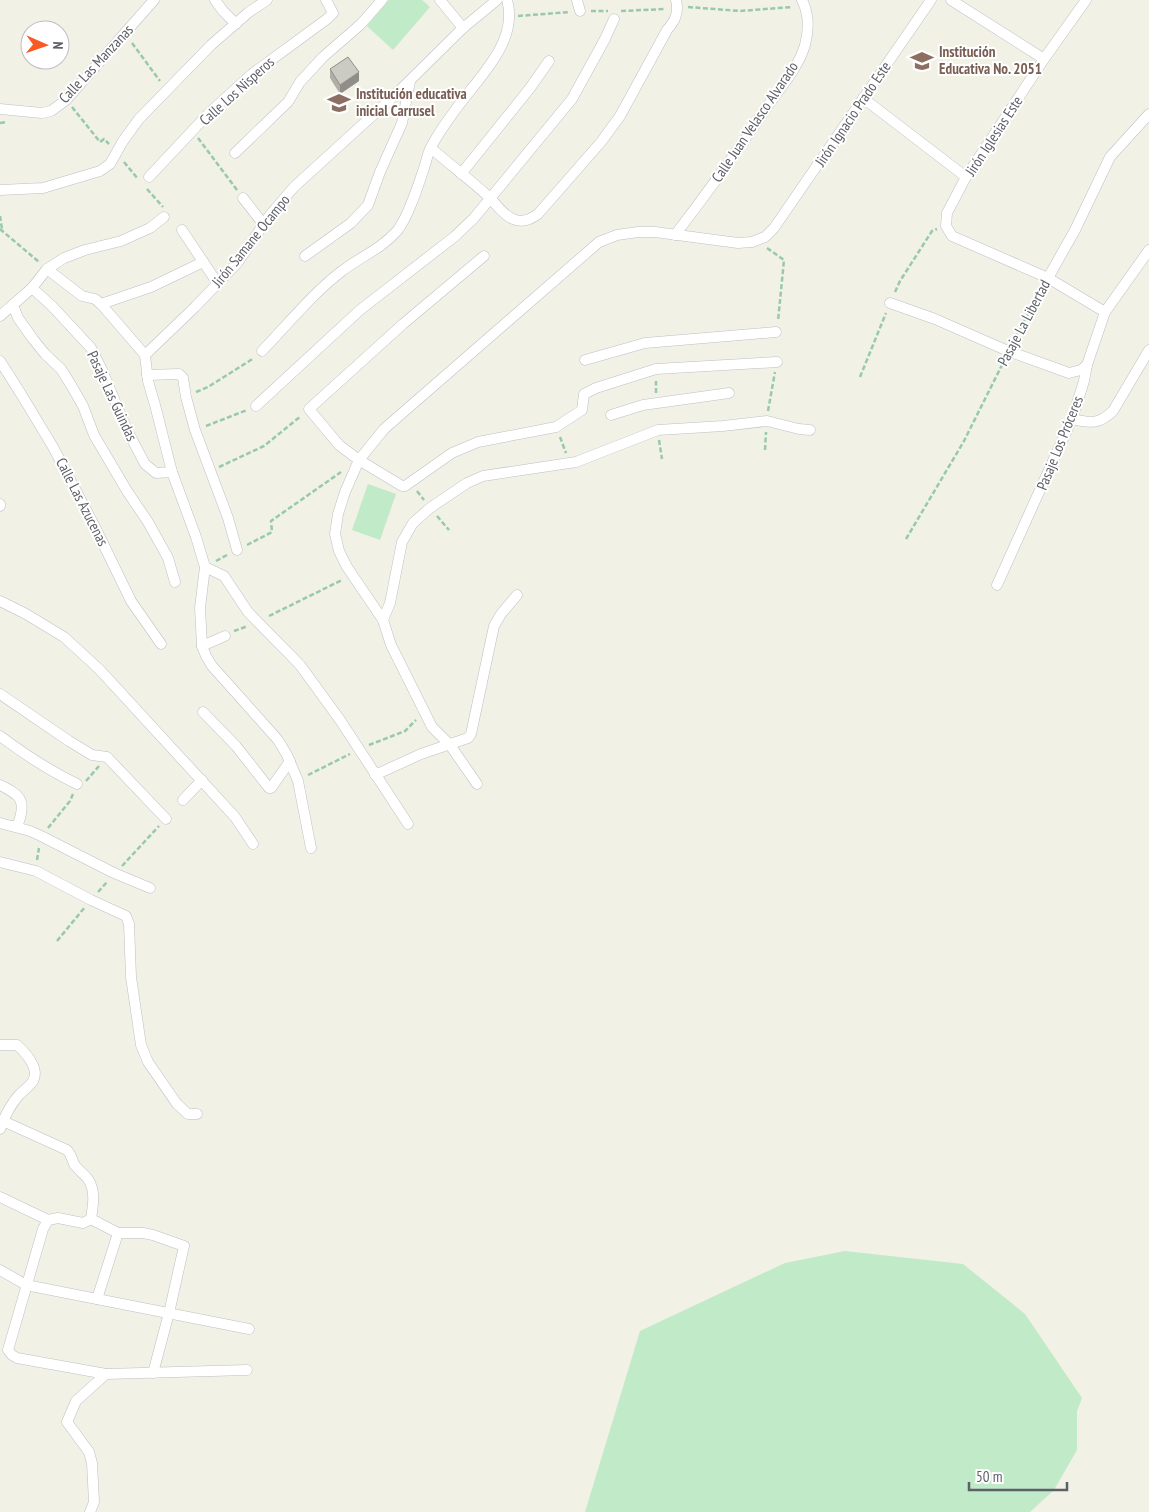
<svg xmlns="http://www.w3.org/2000/svg" width="1149" height="1512" viewBox="0 0 1149 1512" font-family="'PT Sans Narrow',sans-serif">
<style>
.green{fill:#c1eac8}
.lines{fill:none;stroke-linecap:round;stroke-linejoin:round}
.minor-casing{stroke:#bebfc6;stroke-width:11}
.path{stroke:#98c9af;stroke-width:2.5;stroke-dasharray:5 2.5;stroke-linecap:butt}
.minor{stroke:#fff;stroke-width:10}
.wall{fill:#afafa8}
.shaded-wall{fill:#8f8e88}
.building{fill:#cccbc3;stroke:#8f8e88}
.labels{text-anchor:middle;stroke-width:4;stroke-linejoin:round;paint-order:stroke}
.education-label{font-size:15px;font-weight:bold;fill:#785e54;stroke:#fff;text-anchor:start}
.street-label{font-size:15px;fill:#5e6068;stroke:#fff}
</style>
<rect width="100%" height="100%" fill="#f1f1e6"/>
<!-- green -->
<g class="green">
<path d="M389,0H422L430,7L393,50L367,26Z"/>
<path d="M368,484L396,494L380,540L352,530Z"/>
<path d="M845,1251L963,1264L1025,1314L1082,1398L1077,1411V1450L1054,1490L1030,1512H585L640,1331L785,1263Z"/>
</g>
<g class="lines">
<defs>
<g id="minor">
<path d="M215,0L223,11L236,24"/>
<path d="M577,0L580,11"/>
<path d="M951,0L1044,59"/>
<path d="M1086,0L1044,59L966,177L947,213L946,226L952,236L1048,278L1105,312"/>
<path d="M463,28L497,0"/>
<path d="M863,98L966,177"/>
<path d="M0,109L42,113L51,111L66,100L154,0"/>
<path d="M431,148C450,165 471,180 490,198C497,205 503,215 513,219C522,223 530,220 538,214L601,142L620,116L667,30C675,21 679,13 676,0"/>
<path d="M235,153L288,102L300,82L323,57L361,24L382,0"/>
<path d="M461,174L530,88L549,61"/>
<path d="M149,177L209,113L252,74L327,19L333,13L326,0"/>
<path d="M0,190L43,188L100,171L110,164L123,141L139,119L211,45L249,12L267,0"/>
<path d="M243,198L264,225"/>
<path d="M182,230L218,284"/>
<path d="M675,235C708,192 739,149 769,104C782,86 799,66 805,45C809,30 809,14 802,0"/>
<path d="M305,256L351,223L368,205L380,172L402,123L410,81"/>
<path d="M484,256L403,324L309,409L339,445L359,460L402,486H405L452,453L478,442L556,427L582,410L584,394L596,388L656,369L777,362"/>
<path d="M47,269L82,296L95,299L101,304L145,355L148,381L155,405L172,472L196,537L205,567L200,608L202,646L206,656L212,666L278,740L287,755L298,781L311,848"/>
<path d="M1048,278L1075,230L1110,157L1149,114"/>
<path d="M32,288L52,306L91,348L102,370L127,430L145,464L156,473L172,472"/>
<path d="M890,303L935,319L1008,351L1069,373L1081,370L1087,365"/>
<path d="M101,304L151,287L203,262"/>
<path d="M13,305L18,318L33,339L45,354L61,369L71,385L83,406L94,435L127,491L148,522L168,558L175,582"/>
<path d="M0,316L32,288L47,269L64,258L85,250L121,241L150,228L164,217"/>
<path d="M262,351C287,325 314,292 342,271C360,257 381,249 397,231C409,216 419,183 425,165C427,159 428,152 431,147C438,134 447,121 456,109C478,78 519,42 507,0"/>
<path d="M145,355L195,307L238,262L270,215L294,187L394,96L463,28L440,0"/>
<path d="M585,360L645,343L776,332"/>
<path d="M0,361L21,394L53,447L94,525L131,601L161,644"/>
<path d="M147,375L179,374L183,378L186,397L195,430L228,518L237,550"/>
<path d="M256,406L360,310L454,237L474,218L572,99L605,39L614,19"/>
<path d="M611,415L643,405L729,393"/>
<path d="M1072,419C1091,423 1098,425 1113,411L1149,350"/>
<path d="M0,504V506"/>
<path d="M205,567L224,576L248,612L300,665L340,720L408,824"/>
<path d="M997,585L1072,419L1084,381L1087,365L1105,312L1149,250"/>
<path d="M0,601L26,614L64,637L99,669L235,817L253,844"/>
<path d="M383,620L390,603L402,542L413,523L430,508L467,483L483,476L576,462L658,430L723,426L767,421L799,429L810,430"/>
<path d="M202,646L225,636"/>
<path d="M0,694L69,741L92,755L107,757L166,819"/>
<path d="M203,712L236,746L269,788H271L290,761"/>
<path d="M0,736C24,754 50,771 77,784"/>
<path d="M375,775L421,754L468,738L471,734L494,626L501,614L517,595"/>
<path d="M477,784L450,745L432,727L391,645L383,620L347,567L339,551L335,534L338,514L345,492L359,460L384,429L599,242L617,235L638,232H655L738,243L752,242L765,237L774,228L931,0"/>
<path d="M0,785C20,795 27,800 18,824L14,826"/>
<path d="M183,800L202,780"/>
<path d="M0,823L30,831L41,836L114,873L150,888"/>
<path d="M0,862L36,871L91,900L126,916L129,924L131,977L141,1045L148,1062L177,1104L188,1114H197"/>
<path d="M0,1045H17C26,1053 40,1069 33,1081C29,1087 24,1090 19,1095C11,1104 4,1118 0,1129"/>
<path d="M0,1197L48,1220L58,1218L83,1223L91,1219C93,1206 96,1191 88,1179C84,1174 78,1170 74,1164C72,1159 71,1154 67,1150L3,1121"/>
<path d="M91,1219L118,1233H143L153,1235L184,1246L169,1313L153,1373"/>
<path d="M48,1220L43,1229L8,1350L12,1355L17,1358L106,1374L247,1370"/>
<path d="M0,1270L26,1285L249,1329"/>
<path d="M97,1299L118,1233"/>
<path d="M90,1512L94,1502L92,1463L89,1452L67,1422L76,1401L106,1374"/>
</g>
</defs>
<!-- minor casing -->
<use href="#minor" class="minor-casing"/>
<!-- path -->
<g class="path">
<path d="M688,7L740,11L792,7"/>
<path d="M591,11H608"/>
<path d="M621,11L665,9"/>
<path d="M518,16L570,12"/>
<path d="M132,43L160,81"/>
<path d="M72,107L100,142L104,139L109,144"/>
<path d="M0,123L7,122"/>
<path d="M198,138L237,190"/>
<path d="M124,162L138,179"/>
<path d="M147,189L163,207"/>
<path d="M0,216L2,229"/>
<path d="M0,229L39,262"/>
<path d="M767,248L784,260L778,321"/>
<path d="M895,292L900,281L932,231L937,229"/>
<path d="M1013,342L1042,288"/>
<path d="M860,377L886,313"/>
<path d="M196,392L208,387L254,358"/>
<path d="M656,393V381"/>
<path d="M768,411L775,372"/>
<path d="M206,426L247,410"/>
<path d="M560,437L566,453"/>
<path d="M659,440L662,459"/>
<path d="M765,450L766,432"/>
<path d="M219,467L264,446L301,416"/>
<path d="M417,491L424,500"/>
<path d="M437,516L449,530"/>
<path d="M906,539L964,441L1004,361"/>
<path d="M247,545L272,532L271,521L341,472"/>
<path d="M216,561L227,555"/>
<path d="M269,616L342,580"/>
<path d="M234,631L248,626"/>
<path d="M369,745L405,731L416,720"/>
<path d="M308,775L350,754"/>
<path d="M86,781L99,766"/>
<path d="M48,828L70,801L73,794"/>
<path d="M37,860L39,848"/>
<path d="M122,866L159,826"/>
<path d="M98,892L108,881"/>
<path d="M57,941L85,907"/>
</g>
<!-- minor -->
<use href="#minor" class="minor"/>
</g>
<!-- wall -->
<path class="wall" d="M330,69L359,81L340,94L330,78Z"/>
<!-- shaded-wall -->
<path class="shaded-wall" d="M359,72V81L340,94V85Z"/>
<!-- building -->
<path class="building" d="M348,57L359,72L340,85L330,69Z"/>
<!-- icons -->
<defs>
<symbol id="school-bare" viewBox="-9 -9 18 18"><path d="M0-5L7-2L0 1L-7-2ZM-4 1L0 2.5L4 1V4Q0 6-4 4Z" fill="#8d6e63" stroke="#fff" stroke-width="2.5" paint-order="stroke"/></symbol>
</defs>
<g fill-rule="evenodd">
<use href="#school-bare" x="906" y="45" width="32" height="32"/>
<use href="#school-bare" x="323" y="87" width="32" height="32"/>
</g>
<g class="labels">
<!-- education labels -->
<g class="education-label">
<text x="939" y="57">Institución<tspan x="939" dy="17">Educativa No. 2051</tspan></text>
<text x="356" y="99">Institución educativa<tspan x="356" dy="17">inicial Carrusel</tspan></text>
</g>
<!-- street labels -->
<g class="street-label">
<text transform="translate(96 64) rotate(-47)" y="5">Calle Las Manzanas</text>
<text transform="translate(237 91) rotate(-42)" y="5">Calle Los Nisperos</text>
<text transform="translate(853 114) rotate(-56)" y="5">Jirón Ignacio Prado Este</text>
<text transform="translate(755 122) rotate(-56)" y="5">Calle Juan Velasco Alvarado</text>
<text transform="translate(994 136) rotate(-57)" y="5">Jirón Iglesias Este</text>
<text transform="translate(251 241) rotate(-51)" y="5">Jirón Samane Ocampo</text>
<text transform="translate(1024 323) rotate(-62)" y="5">Pasaje La Libertad</text>
<text transform="translate(112 396) rotate(65)" y="5">Pasaje Las Guindas</text>
<text transform="translate(1060 443) rotate(-68)" y="5">Pasaje Los Próceres</text>
<text transform="translate(82 502) rotate(63)" y="5">Calle Las Azucenas</text>
</g>
</g>
<!-- north arrow -->
<g transform="translate(45 45) rotate(92)"><circle r="24" fill="#ffffff" stroke="#bfbfc3"/>
<path d="M0-4L9 19L0 12L-9 19Z" fill="#f85a25"/>
<text y="-8" font-size="14" font-weight="bold" text-anchor="middle" fill="#5e6068">N</text>
</g>
<!-- scale -->
<path d="M969 1482v8h98v-8" fill="none" stroke="#5e6068" stroke-width="2.5"/>
<text x="976" y="1482" font-size="15" fill="#5e6068" stroke="#ffffff" stroke-width="4" paint-order="stroke">50 m</text>
</svg>
